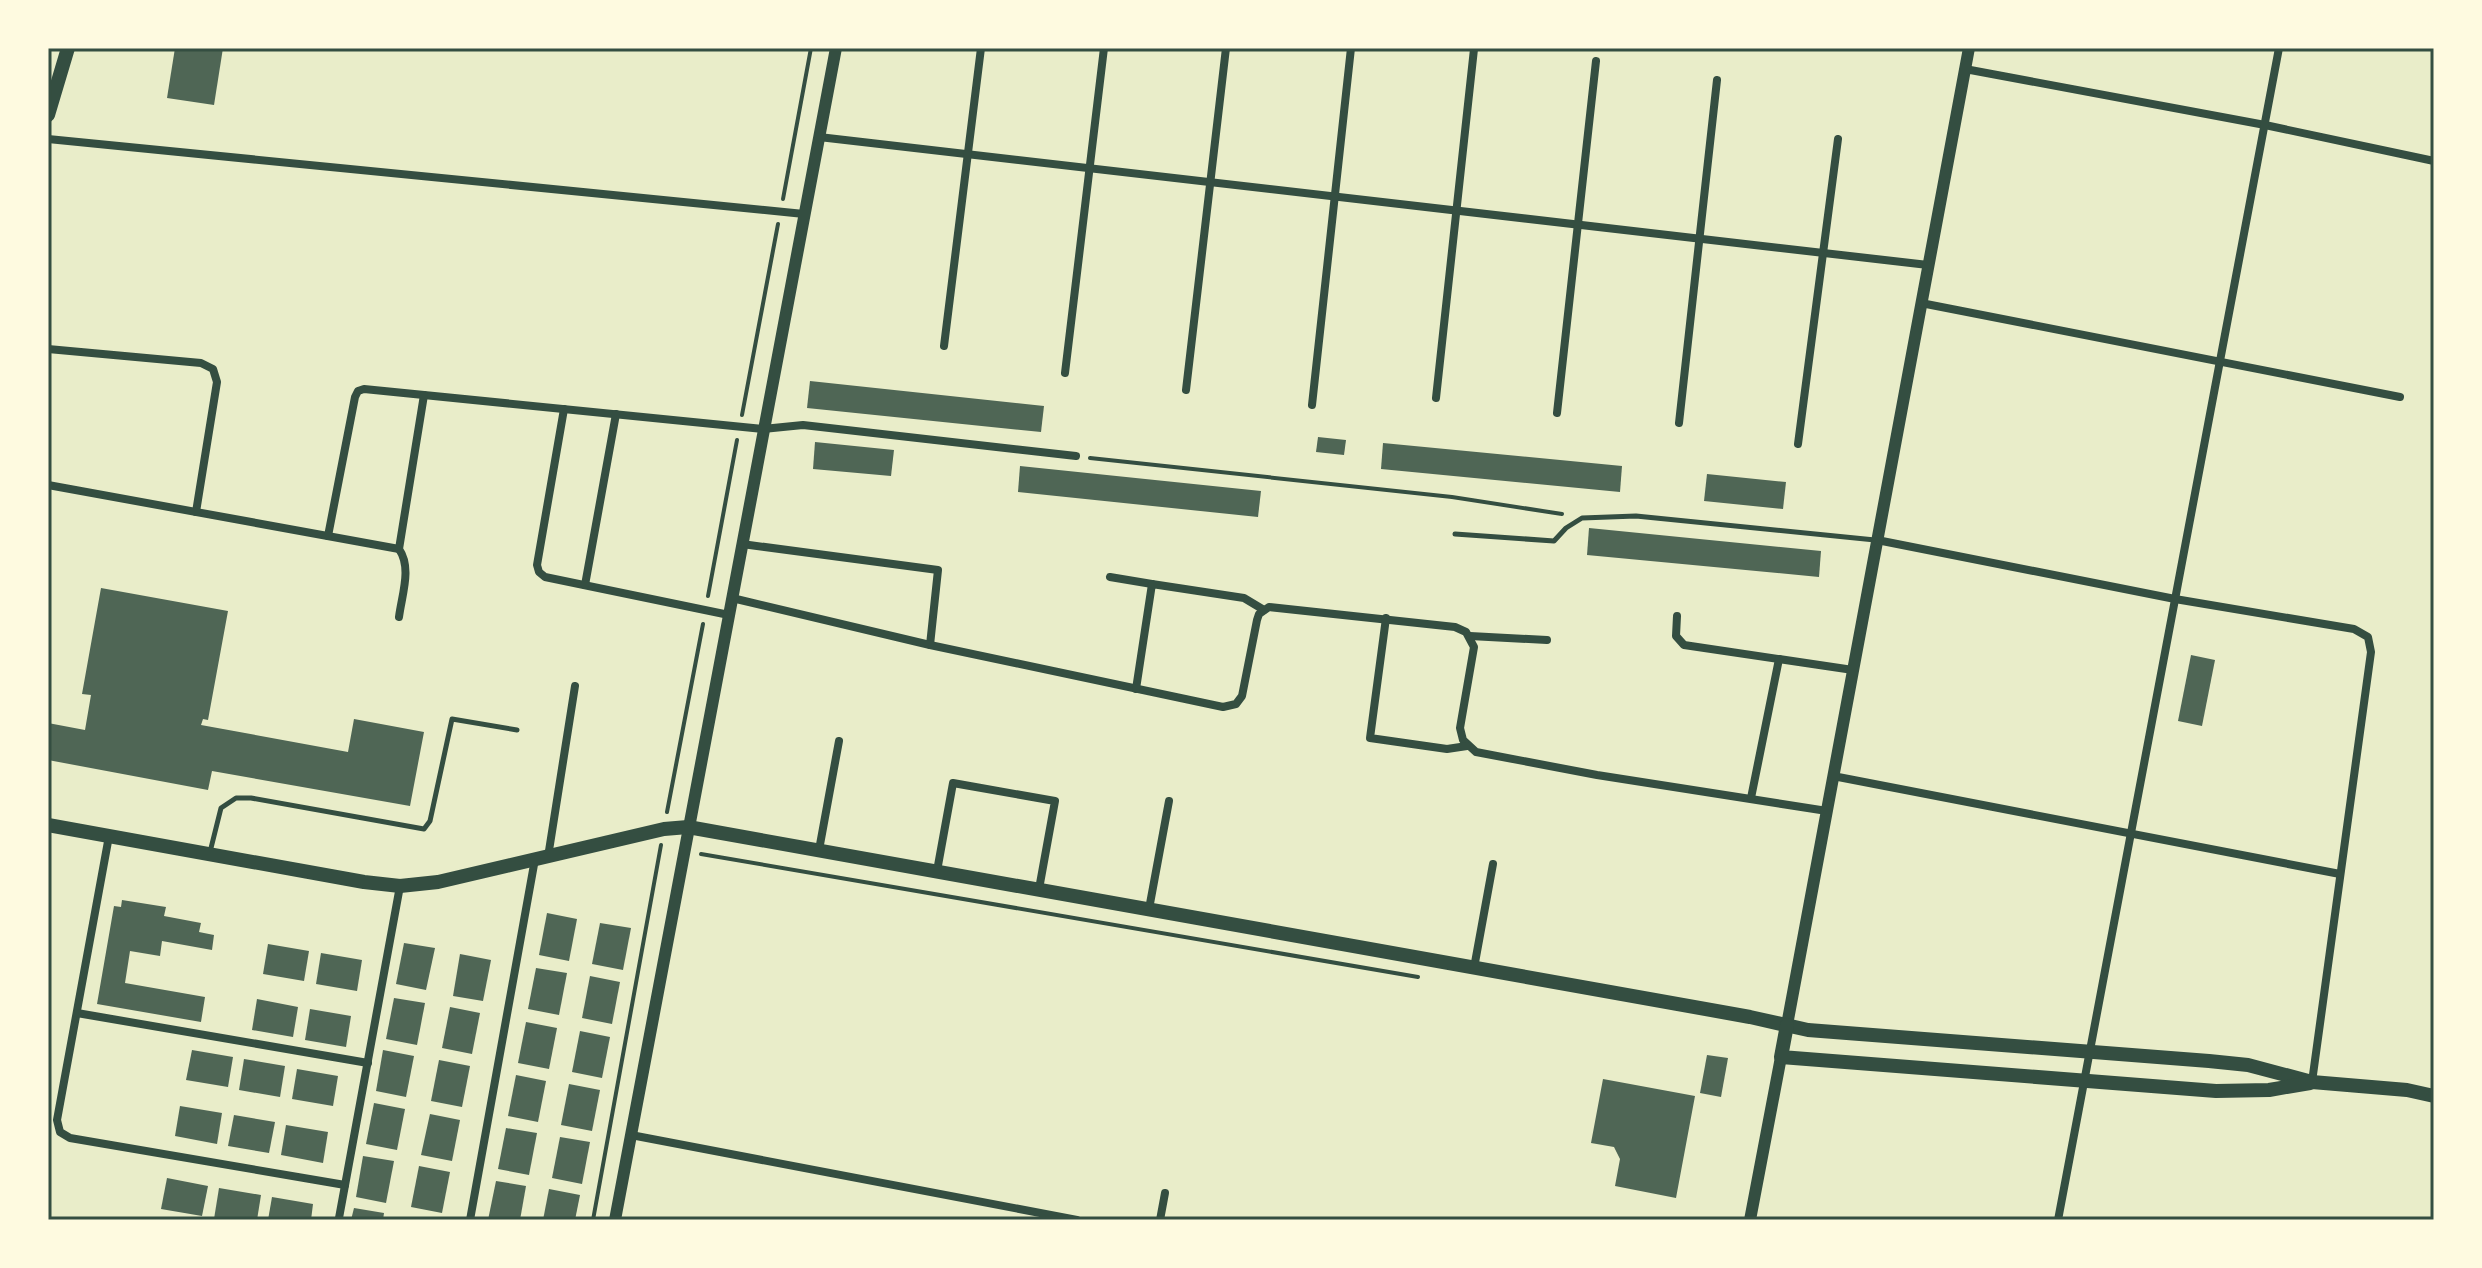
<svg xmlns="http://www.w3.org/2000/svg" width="2482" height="1268" viewBox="0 0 2482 1268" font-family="Manrope,sans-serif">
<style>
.building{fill:#4f6655}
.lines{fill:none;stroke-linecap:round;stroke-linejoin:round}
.path{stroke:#344e41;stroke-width:4}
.service{stroke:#344e41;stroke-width:5}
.minor{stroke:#344e41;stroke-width:8}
.tertiary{stroke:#344e41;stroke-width:12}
.secondary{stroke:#344e41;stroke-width:14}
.neatline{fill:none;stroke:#344e41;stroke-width:3}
</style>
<rect width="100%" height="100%" fill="#e9edc9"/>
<!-- building -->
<g class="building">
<path d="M175,48H223L214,105L167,98Z"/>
<path d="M810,381L1044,406L1041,432L807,408Z"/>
<path d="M1318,437L1346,440L1344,455L1316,452Z"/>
<path d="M815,442L894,450L891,476L813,469Z"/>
<path d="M1383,443L1622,466L1620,492L1381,469Z"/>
<path d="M1020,466L1261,491L1258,517L1018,492Z"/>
<path d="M1707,474L1786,482L1783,509L1704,501Z"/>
<path d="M1589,528L1821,551L1819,577L1587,555Z"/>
<path d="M101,588L228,611L208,720L203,719L201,725L348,752L354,719L424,732L410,806L212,771L208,790L48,760V723L85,730L91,695L82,694Z"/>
<path d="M2191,655L2215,660L2202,726L2178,721Z"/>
<path d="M122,900L166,907L164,916L201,923L199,932L214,935L212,950L162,941L160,956L130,951L125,983L205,997L201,1022L97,1004L114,906L121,907Z"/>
<path d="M547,913L577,919L569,961L539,955Z"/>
<path d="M600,923L631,928L623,970L592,964Z"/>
<path d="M404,943L435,948L426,990L396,984Z"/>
<path d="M268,944L309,951L304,981L263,974Z"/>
<path d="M321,953L362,960L357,991L316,984Z"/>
<path d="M460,954L491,960L483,1001L453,996Z"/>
<path d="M536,968L567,973L559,1015L528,1009Z"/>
<path d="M590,976L620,982L612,1024L582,1018Z"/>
<path d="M394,998L425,1003L417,1045L386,1039Z"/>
<path d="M257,999L298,1007L293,1037L252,1030Z"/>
<path d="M450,1007L480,1013L472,1054L442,1048Z"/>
<path d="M310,1009L351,1016L346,1047L305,1040Z"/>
<path d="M526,1022L557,1028L549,1069L518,1063Z"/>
<path d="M580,1031L610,1037L602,1078L572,1072Z"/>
<path d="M192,1050L233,1057L228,1087L186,1080Z"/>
<path d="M383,1050L414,1056L406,1097L376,1091Z"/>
<path d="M1707,1055L1728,1058L1721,1097L1700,1093Z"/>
<path d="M244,1059L285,1066L280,1097L239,1090Z"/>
<path d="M439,1060L470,1066L462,1107L431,1101Z"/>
<path d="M297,1069L338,1076L333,1106L292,1099Z"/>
<path d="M516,1075L546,1081L538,1122L508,1116Z"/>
<path d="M1603,1079L1695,1096L1676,1198L1615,1186L1620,1159L1614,1147L1591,1143Z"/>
<path d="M569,1084L600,1090L592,1131L561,1125Z"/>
<path d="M374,1103L405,1109L397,1150L366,1144Z"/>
<path d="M180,1106L222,1113L217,1144L175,1136Z"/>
<path d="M430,1114L460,1120L452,1161L421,1155Z"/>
<path d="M234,1115L275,1122L269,1153L228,1146Z"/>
<path d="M286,1125L328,1132L323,1163L281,1155Z"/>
<path d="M506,1128L537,1133L529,1175L498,1169Z"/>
<path d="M560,1137L590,1142L582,1184L552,1178Z"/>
<path d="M363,1156L394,1161L386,1203L356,1197Z"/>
<path d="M419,1166L450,1172L442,1213L411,1207Z"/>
<path d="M167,1178L208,1186L202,1216L161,1209Z"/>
<path d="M496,1181L526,1186L520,1220H488Z"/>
<path d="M219,1188L261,1195L257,1220L214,1219Z"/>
<path d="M549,1189L580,1195L575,1220H543Z"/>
<path d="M272,1197L313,1204L311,1220H268Z"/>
<path d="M354,1208L384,1213L383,1220H351Z"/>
</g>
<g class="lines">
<!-- path -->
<g class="path">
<path d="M783,199L811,48"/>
<path d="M742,415L778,224"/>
<path d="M1090,458L1452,497L1562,514"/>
<path d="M708,596L737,440"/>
<path d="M667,812L703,624"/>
<path d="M701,854L1418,977"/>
<path d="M593,1220L661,845"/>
</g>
<!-- service -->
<g class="service">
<path d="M1455,534L1554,541L1566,528L1582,518L1636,516L1875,540"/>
<path d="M210,852L221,808L236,798H251L424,829L430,821L452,719L517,730"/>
</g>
<!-- minor -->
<g class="minor">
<path d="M1965,69L2265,125L2434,161"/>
<path d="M819,137L1928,265"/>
<path d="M48,139L804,214"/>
<path d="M1921,303L2400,397"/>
<path d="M944,346L981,48"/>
<path d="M48,349L201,363L213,369L217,382L196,512"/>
<path d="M1065,373L1104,48"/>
<path d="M1186,390L1226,48"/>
<path d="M1436,398L1474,49"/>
<path d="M1312,405L1351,48"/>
<path d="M564,409L537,565L539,572L545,577L729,615"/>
<path d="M1557,413L1596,61"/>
<path d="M1679,423L1717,80"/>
<path d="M1798,444L1838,139"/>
<path d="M48,485L399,549"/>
<path d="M328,536L355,397L358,391L364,389L763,429L803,425L1076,456"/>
<path d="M1877,540L2175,599L2354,629L2368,637L2371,652L2312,1082"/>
<path d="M742,544L938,570L930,645"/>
<path d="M1110,577L1152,584"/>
<path d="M585,585L616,414"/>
<path d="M732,598L930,645L1223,707L1236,704L1242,696L1257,620L1259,614L1269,607L1455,627L1466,632L1474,647L1460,728L1463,740L1476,752L1597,775L1827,811"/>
<path d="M1677,616L1676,636L1684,645L1853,670"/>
<path d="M399,617C402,594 412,568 399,549L424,395"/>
<path d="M1386,618L1370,738L1447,749L1467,746"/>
<path d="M1470,636L1547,640"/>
<path d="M1136,689L1152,584L1244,598L1264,610"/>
<path d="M1833,776L2340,874"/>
<path d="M1751,798L1779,659"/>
<path d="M109,836L57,1120L60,1132L70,1138L345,1185"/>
<path d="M819,850L839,741"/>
<path d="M548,857L575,686"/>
<path d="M937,871L953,783L1055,801L1039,889"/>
<path d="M1149,909L1169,801"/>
<path d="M1474,968L1493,864"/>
<path d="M77,1013L368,1063"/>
<path d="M631,1135L1077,1220"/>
<path d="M339,1218L400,886"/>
<path d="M470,1220L535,859"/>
<path d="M1160,1220L1165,1193"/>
<path d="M2058,1220L2279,48"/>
</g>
<!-- tertiary -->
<g class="tertiary">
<path d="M1787,1025L1969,48"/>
<path d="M615,1220L836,48"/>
<path d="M1750,1220L1781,1057"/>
</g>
<!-- secondary -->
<g class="secondary">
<path d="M48,115L68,48"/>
<path d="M48,825L364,882L400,886L438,882L664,829L688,827L1750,1017L1808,1030L2209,1061L2248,1065L2312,1082L2407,1090L2434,1096"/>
<path d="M1787,1025L1781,1057L2216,1091L2269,1090L2310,1083"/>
</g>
</g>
<!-- border -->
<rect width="2482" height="1268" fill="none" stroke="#fefae0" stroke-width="100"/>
<rect x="50" y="50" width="2382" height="1168" class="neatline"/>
</svg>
